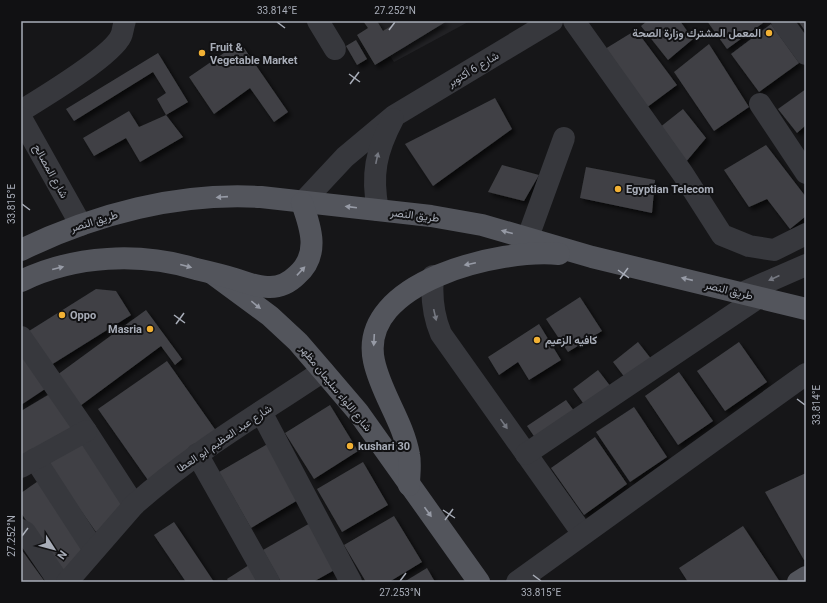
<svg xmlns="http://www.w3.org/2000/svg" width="827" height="603" viewBox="0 0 827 603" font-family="Roboto,Vazirmatn,sans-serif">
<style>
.built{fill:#222225}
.building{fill:#404145;filter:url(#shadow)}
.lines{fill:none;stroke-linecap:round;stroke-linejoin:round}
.minor{stroke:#37383d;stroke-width:22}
.major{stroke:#53555c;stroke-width:22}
.oneway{fill:#757881}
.oneway2{fill:#979ba6}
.ticks{fill:none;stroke:#a8adb8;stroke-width:1.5}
.poi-dot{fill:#f2b134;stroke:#111113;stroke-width:1.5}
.labels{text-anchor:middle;stroke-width:4;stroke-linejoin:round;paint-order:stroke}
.poi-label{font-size:11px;font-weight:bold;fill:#a8adb8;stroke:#111113;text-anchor:start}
.street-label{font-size:11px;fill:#a8adb8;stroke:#111113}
.neatline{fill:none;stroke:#a8adb8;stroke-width:1.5}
.ticks-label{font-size:10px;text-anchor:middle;fill:#a8adb8}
</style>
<defs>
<filter id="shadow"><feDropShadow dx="3.5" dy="3.5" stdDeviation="2" flood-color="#0009"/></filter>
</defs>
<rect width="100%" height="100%" fill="#161618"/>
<!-- built -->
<path class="built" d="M367,21H470L394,62Z"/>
<!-- building -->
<g class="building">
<path d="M363,21H377L383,31L399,21H447L375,65L357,35L368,28Z"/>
<path d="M647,21H680L693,39L668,60L641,26Z"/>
<path d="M707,21H762L763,23L727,49Z"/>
<path d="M798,21H806V32Z"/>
<path d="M771,24L799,63L759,92L731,54Z"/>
<path d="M636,30L677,85L646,108L605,49Z"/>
<path d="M356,40L367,59L357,65L346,46Z"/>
<path d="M240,42L288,112L274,122L250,88L214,114L189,77Z"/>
<path d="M709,44L749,107L714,131L674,72Z"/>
<path d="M158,53L188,102L166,115L157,99L166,93L153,72L74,121L66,109Z"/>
<path d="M806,89V125L797,133L778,109Z"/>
<path d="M495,98L512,129L433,186L405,144Z"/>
<path d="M683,109L706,138L685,163L659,128Z"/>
<path d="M129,111L139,127L166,115L183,137L140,162L126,138L94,156L83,138Z"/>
<path d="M766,145L806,197V216L790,229L767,199L749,207L724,170Z"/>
<path d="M502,165L539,175L524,201L488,192Z"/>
<path d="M586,167L655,180L652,213L580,198Z"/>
<path d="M96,289L116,291L131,315L51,365L29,331Z"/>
<path d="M580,297L602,331L568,352L546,319Z"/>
<path d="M146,310L182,359L175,365L161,346L80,406L57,375Z"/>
<path d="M539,324L561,360L529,380L518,362L499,375L488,357Z"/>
<path d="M638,342L652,360L626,379L613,362Z"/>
<path d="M739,342L767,382L725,411L697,371Z"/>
<path d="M21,346L48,387L21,405Z"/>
<path d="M167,361L219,435L150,483L98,409Z"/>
<path d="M598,370L611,387L586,407L573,389Z"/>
<path d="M679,372L713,421L678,445L645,396Z"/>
<path d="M53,392L74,426L21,458V411Z"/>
<path d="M566,400L577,415L538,442L527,426Z"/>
<path d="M330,405L358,451L314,479L285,433Z"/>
<path d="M634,407L667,457L630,482L596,432Z"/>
<path d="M82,436L131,507L96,532L46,461Z"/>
<path d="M595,437L627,484L584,515L551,468Z"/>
<path d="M271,442L303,497L251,528L219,472Z"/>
<path d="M363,462L388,505L342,532L317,489Z"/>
<path d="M806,473V559L804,560L765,492Z"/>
<path d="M41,479L92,552L63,573L21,513V493Z"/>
<path d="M394,516L422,562L389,582H366L344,545Z"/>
<path d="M174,522L214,582H186L154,535Z"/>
<path d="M312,522L338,568L313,582H281L263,550Z"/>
<path d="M743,526L780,582H688L679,568Z"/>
<path d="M21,549L45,582H21Z"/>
<path d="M249,565L259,582H229L227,579Z"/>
<path d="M427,568L435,582H404Z"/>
</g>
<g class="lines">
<!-- minor -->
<g class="minor">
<path d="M318,21L335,49"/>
<path d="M574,21L683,174L722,235L749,246L774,250L806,234"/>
<path d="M782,21L806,54"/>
<path d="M760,104L806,173"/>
<path d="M21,111C42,98 112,56 121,36C123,32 123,26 125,21"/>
<path d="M21,118L81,225"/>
<path d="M302,203L345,157L394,116L552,21"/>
<path d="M378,210C371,175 376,151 393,119"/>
<path d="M528,237L564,138"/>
<path d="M433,276C431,297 433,315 441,334L583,534"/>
<path d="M742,293L806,265"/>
<path d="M21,337L86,431L134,505"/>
<path d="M261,412L351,582"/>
<path d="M197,454L269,582"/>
<path d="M526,454L759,297"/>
<path d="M35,459L94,550"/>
<path d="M21,467L86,431"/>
<path d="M21,530L25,532L59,582"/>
<path d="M67,582L134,505C192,453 259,414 323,371"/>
<path d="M517,582L806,374"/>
</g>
<!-- major -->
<g class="major">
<path d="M21,250C95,214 179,192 261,197L431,216L482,225L592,257L806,309"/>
<path d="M213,274L270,316L298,342L323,371L358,412L479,582"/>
<path d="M21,281C75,255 140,252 196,269C209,272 222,275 235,279C245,282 258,288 270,287C280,287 290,282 297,275C320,255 311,228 302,203"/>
<path d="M409,485C409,475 411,464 409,455C403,421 381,394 374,361C357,281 503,248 559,254"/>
<path d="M798,582L806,577"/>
</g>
</g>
<!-- one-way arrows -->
<defs><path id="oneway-solid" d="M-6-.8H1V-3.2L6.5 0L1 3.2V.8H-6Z"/></defs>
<g class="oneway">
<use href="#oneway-solid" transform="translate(377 158) rotate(-78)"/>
<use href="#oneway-solid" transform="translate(774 278) rotate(156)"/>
<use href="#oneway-solid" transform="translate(435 315) rotate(77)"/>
<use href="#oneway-solid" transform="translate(504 424) rotate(55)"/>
</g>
<g class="oneway2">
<use href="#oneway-solid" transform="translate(222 197) rotate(176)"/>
<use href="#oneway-solid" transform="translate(351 207) rotate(-173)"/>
<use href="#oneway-solid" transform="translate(507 232) rotate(-165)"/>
<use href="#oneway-solid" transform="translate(470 264) rotate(168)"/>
<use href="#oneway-solid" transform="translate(186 266) rotate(15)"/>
<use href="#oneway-solid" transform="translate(58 268) rotate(-14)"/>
<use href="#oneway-solid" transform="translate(301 271) rotate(-47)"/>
<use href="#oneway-solid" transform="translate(687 279) rotate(-167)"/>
<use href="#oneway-solid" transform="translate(256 305) rotate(39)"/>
<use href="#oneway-solid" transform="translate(374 340) rotate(93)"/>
<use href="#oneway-solid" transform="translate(428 512) rotate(54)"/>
</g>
<!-- ticks -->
<path class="ticks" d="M277,22L285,28M389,30L395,22M349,74L360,82M350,84L359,72M22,204L30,210M618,270L629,278M620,279L628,268M174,315L185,323M176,324L184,313M797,399L805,405M443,510L455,518M445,520L453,509M22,536L28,528M533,575L541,581M400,581L406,573"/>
<!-- markers -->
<g class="poi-dot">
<circle cx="769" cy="33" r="4"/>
<circle cx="202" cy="53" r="4"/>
<circle cx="618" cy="189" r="4"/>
<circle cx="62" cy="315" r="4"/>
<circle cx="150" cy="329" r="4"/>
<circle cx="537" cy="340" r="4"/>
<circle cx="350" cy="446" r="4"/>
</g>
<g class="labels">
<!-- poi labels -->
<g class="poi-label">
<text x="761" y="37" text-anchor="end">المعمل المشترك وزارة الصحة</text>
<text x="210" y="51">Fruit &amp;<tspan x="210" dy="13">Vegetable Market</tspan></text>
<text x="626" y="193">Egyptian Telecom</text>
<text x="70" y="319">Oppo</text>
<text x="142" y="333" text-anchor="end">Masria</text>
<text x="545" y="344">كافيه الزعيم</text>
<text x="358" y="450">kushari 30</text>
</g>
<!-- street labels -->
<g class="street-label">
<text transform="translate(473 69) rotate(-31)" y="4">شارع 6 أكتوبر</text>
<text transform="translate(51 171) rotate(61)" y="4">شارع المصالح</text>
<text transform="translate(415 215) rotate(7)" y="4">طريق النصر</text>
<text transform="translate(94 221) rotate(-17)" y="4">طريق النصر</text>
<text transform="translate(729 290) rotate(14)" y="4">طريق النصر</text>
<text transform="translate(336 388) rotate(51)" y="4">شارع اللواء سليمان مظهر</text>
<text transform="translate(224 438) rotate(-34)" y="4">شارع عبد العظيم ابو العطا</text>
</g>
</g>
<!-- border -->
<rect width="827" height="603" fill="none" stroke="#111113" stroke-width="44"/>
<!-- north arrow -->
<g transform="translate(54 549) rotate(126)" stroke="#111113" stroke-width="3" paint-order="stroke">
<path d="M0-3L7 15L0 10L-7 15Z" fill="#a8adb8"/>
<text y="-6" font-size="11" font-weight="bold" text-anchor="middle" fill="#a8adb8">N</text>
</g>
<rect x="22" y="22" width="783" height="559" class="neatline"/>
<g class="ticks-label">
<text x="277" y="14">33.814°E</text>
<text x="395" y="14">27.252°N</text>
<text transform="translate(11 204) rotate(-90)" y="4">33.815°E</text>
<text transform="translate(816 405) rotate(-90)" y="4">33.814°E</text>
<text transform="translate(11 536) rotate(-90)" y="4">27.252°N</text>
<text x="400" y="596">27.253°N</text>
<text x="541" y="596">33.815°E</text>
</g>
</svg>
